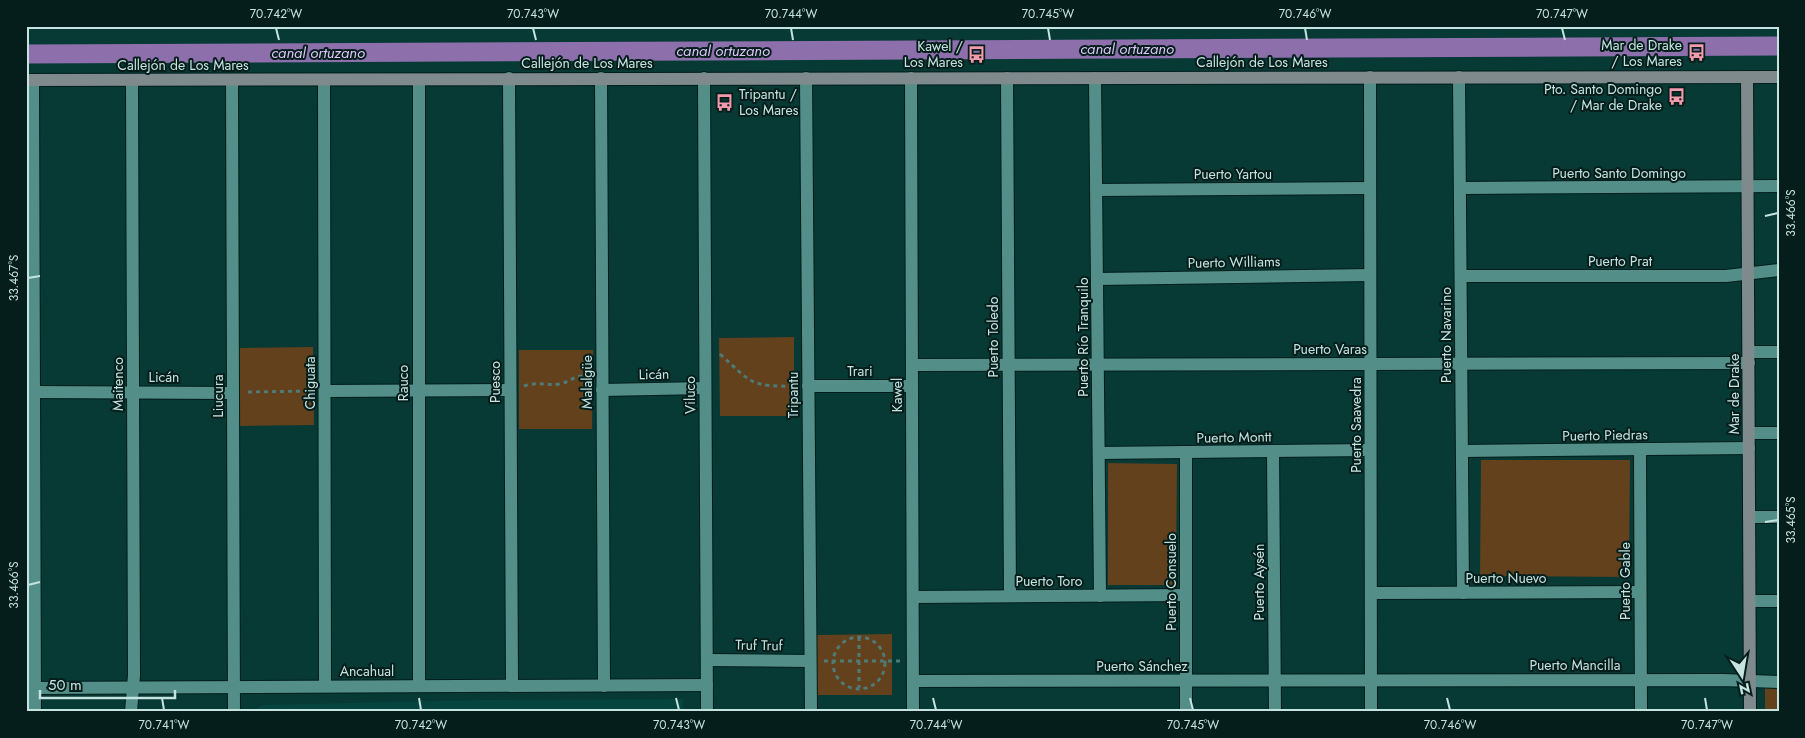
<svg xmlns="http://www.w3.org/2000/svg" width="1805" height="738" viewBox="0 0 1805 738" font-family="Jost,sans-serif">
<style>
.built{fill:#064440}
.green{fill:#62411c}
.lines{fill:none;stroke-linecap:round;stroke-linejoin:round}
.canal{stroke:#8d6fac;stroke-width:19}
.street-casing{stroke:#001e1c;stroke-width:14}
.secondary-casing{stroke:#001e1c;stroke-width:14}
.path{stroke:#4f7a76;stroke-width:3;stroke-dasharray:4 4;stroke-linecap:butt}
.street{stroke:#538f88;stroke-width:12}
.secondary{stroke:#7f8a8c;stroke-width:12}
.ticks{fill:none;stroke:#c5e3df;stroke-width:2}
.labels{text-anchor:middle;stroke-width:4;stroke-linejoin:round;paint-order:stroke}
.poi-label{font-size:14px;fill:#c5e3df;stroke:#051e1b;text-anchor:end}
.street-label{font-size:14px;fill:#c5e3df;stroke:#051e1b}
.water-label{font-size:15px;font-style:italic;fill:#dec5f9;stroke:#051e1b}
.neatline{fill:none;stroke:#c5e3df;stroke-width:2}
.ticks-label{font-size:12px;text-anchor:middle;fill:#c5e3df}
</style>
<rect width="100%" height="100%" fill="#073935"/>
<!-- built -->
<path class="built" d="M683,699V712H253L262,705L479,700Z"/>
<!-- green -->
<g class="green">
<path d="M794,337V416H720L719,338Z"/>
<path d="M313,347L314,425L240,426L239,348Z"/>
<path d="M519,350H593L592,429H519Z"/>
<path d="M1481,460H1630L1629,577L1480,576Z"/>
<path d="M1108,463L1177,464L1176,585H1108Z"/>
<path d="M892,634V695H817L816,635Z"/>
<path d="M1765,688L1779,689V712H1765Z"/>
</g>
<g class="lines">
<!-- canal -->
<path class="canal" d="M26,54L1779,46"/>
<defs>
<g id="street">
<path d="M1370,77L1371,712"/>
<path d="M1459,77L1463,593"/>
<path d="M509,78L512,686"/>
<path d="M601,78L604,686"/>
<path d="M704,78L707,712"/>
<path d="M806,78L811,712"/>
<path d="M911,78L913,712"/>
<path d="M1007,78L1010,596"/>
<path d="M1095,78L1100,596"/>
<path d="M33,80L35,712"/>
<path d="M232,80L234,712"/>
<path d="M324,80L325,686"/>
<path d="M1460,188L1779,186"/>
<path d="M1096,190L1370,188"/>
<path d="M1461,276H1726L1779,270"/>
<path d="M1097,279L1370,275"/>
<path d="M1749,352H1779"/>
<path d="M912,365L1749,363"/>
<path d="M808,386H912"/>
<path d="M602,390L705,388"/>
<path d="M325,391L510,390"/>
<path d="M34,392L233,393"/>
<path d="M1749,433H1779"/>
<path d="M1640,449L1641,712"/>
<path d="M1273,451L1275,712"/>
<path d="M1462,451L1749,448"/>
<path d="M1099,453L1370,450"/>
<path d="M1749,517H1779"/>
<path d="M1371,593L1640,592"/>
<path d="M913,597L1186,595"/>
<path d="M1750,601H1779"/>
<path d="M707,660L810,661"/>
<path d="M913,681L1723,680L1779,682"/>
<path d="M419,686V80"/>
<path d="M26,688L707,685"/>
<path d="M131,712L134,675L132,80"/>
<path d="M1186,712V453"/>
</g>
<g id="secondary">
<path d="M1747,77L1750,712"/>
<path d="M26,80L1779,77"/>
</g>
</defs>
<!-- street casing -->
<use href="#street" class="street-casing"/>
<!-- secondary casing -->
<use href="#secondary" class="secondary-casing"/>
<!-- path -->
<g class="path">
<path d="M720,354C752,383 750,387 795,386"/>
<path d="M524,386C539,381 548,386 560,384C571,382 577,372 589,378"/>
<path d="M248,392L312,391"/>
<path d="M859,637V688"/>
<circle cx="859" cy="663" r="26"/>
<path d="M824,661H900"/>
</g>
<!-- street -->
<use href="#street" class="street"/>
<!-- secondary -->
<use href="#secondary" class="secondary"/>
</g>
<!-- ticks -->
<path class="ticks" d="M276,28L279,40M533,28L536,40M791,28L793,40M1048,28L1050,40M1305,28L1307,40M1562,28L1565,40M1765,216L1778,213M28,278L40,276M1765,522L1778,520M28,585L40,582M162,698L164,710M419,698L421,710M676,698L679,710M933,698L936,710M1190,698L1193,710M1447,698L1450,710M1705,698L1707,710"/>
<!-- icons -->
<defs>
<symbol id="bus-bare" viewBox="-9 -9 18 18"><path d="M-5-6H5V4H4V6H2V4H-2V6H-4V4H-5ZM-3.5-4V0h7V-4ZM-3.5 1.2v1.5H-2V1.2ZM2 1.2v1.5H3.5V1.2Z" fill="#f39aac" stroke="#051e1b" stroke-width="2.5" paint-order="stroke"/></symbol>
</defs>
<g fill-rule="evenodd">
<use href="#bus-bare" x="1684" y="40" width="25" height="25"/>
<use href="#bus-bare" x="964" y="42" width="25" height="25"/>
<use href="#bus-bare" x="1664" y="84" width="25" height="25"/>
<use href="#bus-bare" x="712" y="90" width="25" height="25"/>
</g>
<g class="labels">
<!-- poi labels -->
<g class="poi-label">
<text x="1682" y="50">Mar de Drake<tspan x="1682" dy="16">/ Los Mares</tspan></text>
<text x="963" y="51">Kawel /<tspan x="963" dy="16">Los Mares</tspan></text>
<text x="1662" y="94">Pto. Santo Domingo<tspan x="1662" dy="16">/ Mar de Drake</tspan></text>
<text x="739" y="99" text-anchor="start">Tripantu /<tspan x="739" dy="16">Los Mares</tspan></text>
</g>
<!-- street labels -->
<g class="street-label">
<text x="1262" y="67">Callejón de Los Mares</text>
<text x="587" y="68">Callejón de Los Mares</text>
<text x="183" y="70">Callejón de Los Mares</text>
<text x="1619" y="178">Puerto Santo Domingo</text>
<text x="1233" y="179">Puerto Yartou</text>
<text x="1620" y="266">Puerto Prat</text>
<text transform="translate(1234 262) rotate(-1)" y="5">Puerto Williams</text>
<text transform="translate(1446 335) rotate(-90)" y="5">Puerto Navarino</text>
<text transform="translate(993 337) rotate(-90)" y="5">Puerto Toledo</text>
<text transform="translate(1083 337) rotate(-90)" y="5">Puerto Río Tranquilo</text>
<text x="1330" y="354">Puerto Varas</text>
<text x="860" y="376">Trari</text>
<text transform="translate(654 374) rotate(-1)" y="5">Licán</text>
<text x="164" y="382">Licán</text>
<text transform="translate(495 382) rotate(-90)" y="5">Puesco</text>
<text transform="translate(587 382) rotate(-90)" y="5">Malalgüe</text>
<text transform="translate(310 383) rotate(-90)" y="5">Chiguata</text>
<text transform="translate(403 383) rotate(-90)" y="5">Rauco</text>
<text transform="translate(118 384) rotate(-90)" y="5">Maitenco</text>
<text transform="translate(1734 394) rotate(-90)" y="5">Mar de Drake</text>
<text transform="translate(690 395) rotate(-90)" y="5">Viluco</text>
<text transform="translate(793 395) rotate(-90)" y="5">Tripantu</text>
<text transform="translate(897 395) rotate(-90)" y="5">Kawel</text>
<text transform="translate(218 396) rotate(-90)" y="5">Liucura</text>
<text transform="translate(1356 425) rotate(-90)" y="5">Puerto Saavedra</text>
<text transform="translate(1605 435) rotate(-1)" y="5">Puerto Piedras</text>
<text transform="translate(1234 437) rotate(-1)" y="5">Puerto Montt</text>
<text x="1506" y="583">Puerto Nuevo</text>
<text x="1049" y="586">Puerto Toro</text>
<text transform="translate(1625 581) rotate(-90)" y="5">Puerto Gable</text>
<text transform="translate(1171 582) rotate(-90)" y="5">Puerto Consuelo</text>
<text transform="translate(1259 582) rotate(-90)" y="5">Puerto Aysén</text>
<text transform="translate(759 645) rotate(1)" y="5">Truf Truf</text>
<text x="1575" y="670">Puerto Mancilla</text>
<text x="1142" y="671">Puerto Sánchez</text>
<text x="367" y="676">Ancahual</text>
</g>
<!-- water labels -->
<g class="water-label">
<text x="1127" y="54">canal ortuzano</text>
<text x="723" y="56">canal ortuzano</text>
<text x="318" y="58">canal ortuzano</text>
</g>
</g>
<!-- border -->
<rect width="1805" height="738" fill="none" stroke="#051e1b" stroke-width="55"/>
<!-- north arrow -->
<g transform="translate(1742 676) rotate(168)" stroke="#051e1b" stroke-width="4" paint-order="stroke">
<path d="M0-4L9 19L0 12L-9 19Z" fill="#c5e3df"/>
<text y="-8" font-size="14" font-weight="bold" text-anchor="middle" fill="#c5e3df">N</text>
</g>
<!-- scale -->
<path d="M40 690v8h135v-8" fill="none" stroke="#c5e3df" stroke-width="2.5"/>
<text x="48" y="690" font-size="15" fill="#c5e3df" stroke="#051e1b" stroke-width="4" paint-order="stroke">50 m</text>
<rect x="28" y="28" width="1750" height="682" class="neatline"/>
<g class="ticks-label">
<text x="276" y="18">70.742°W</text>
<text x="533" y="18">70.743°W</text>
<text x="791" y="18">70.744°W</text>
<text x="1048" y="18">70.745°W</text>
<text x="1305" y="18">70.746°W</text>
<text x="1562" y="18">70.747°W</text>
<text transform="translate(1791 213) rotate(-90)" y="4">33.466°S</text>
<text transform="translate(14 278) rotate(-90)" y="4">33.467°S</text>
<text transform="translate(1791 520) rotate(-90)" y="4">33.465°S</text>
<text transform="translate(14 585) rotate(-90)" y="4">33.466°S</text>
<text x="164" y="729">70.741°W</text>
<text x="421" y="729">70.742°W</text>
<text x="679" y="729">70.743°W</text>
<text x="936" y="729">70.744°W</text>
<text x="1193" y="729">70.745°W</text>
<text x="1450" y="729">70.746°W</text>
<text x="1707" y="729">70.747°W</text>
</g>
</svg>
